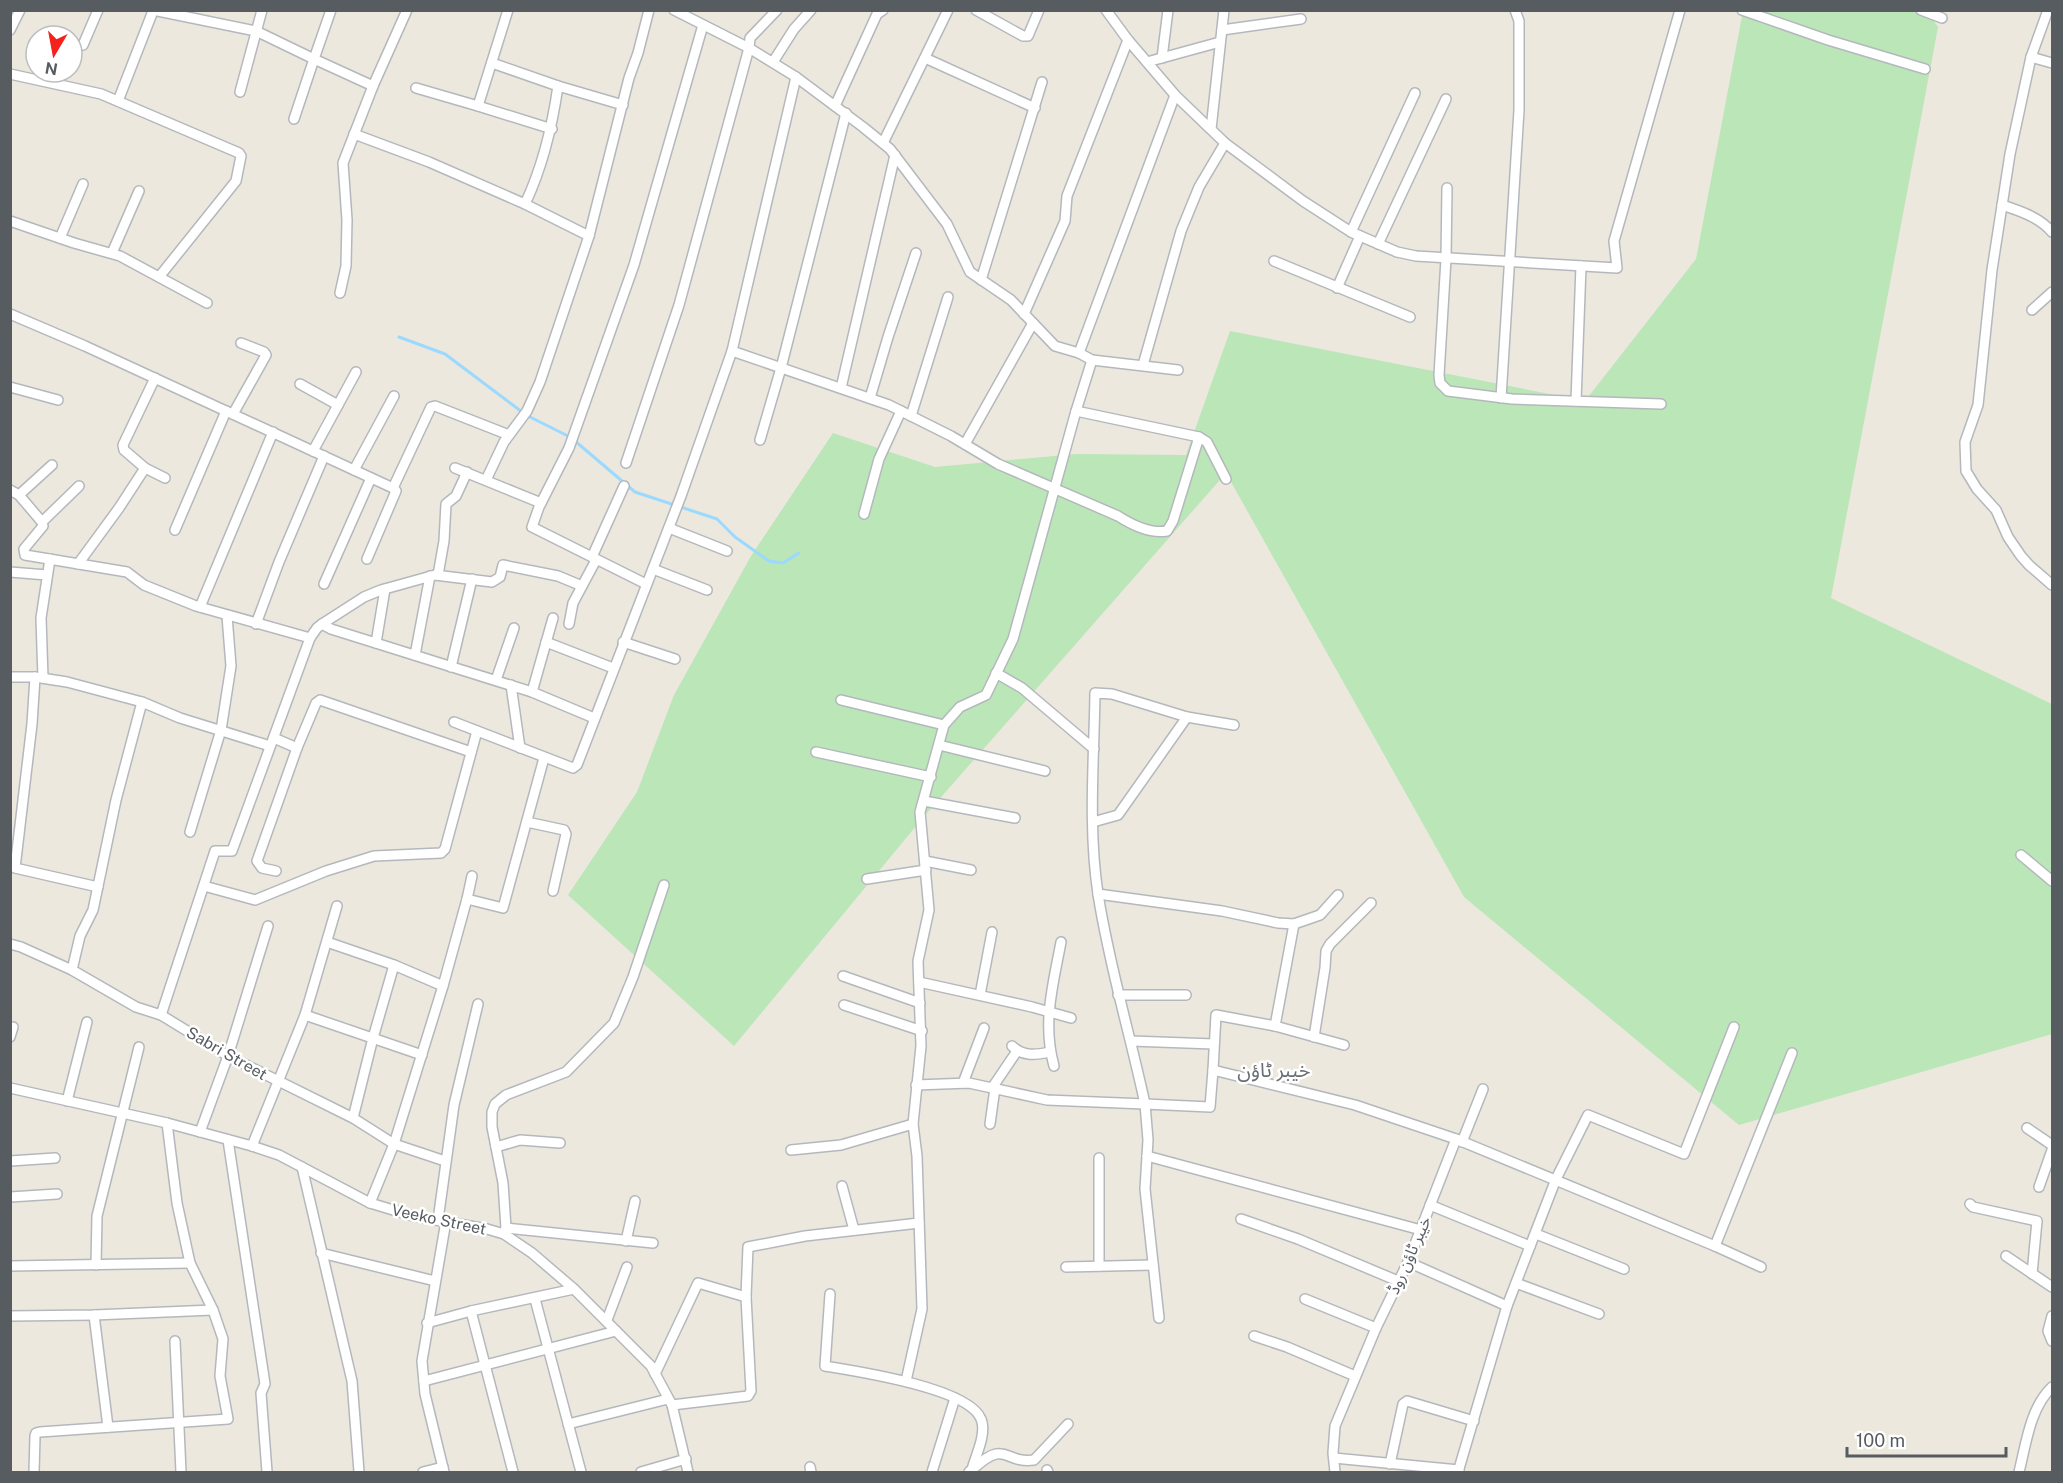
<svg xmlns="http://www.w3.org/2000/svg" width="2063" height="1483" viewBox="0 0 2063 1483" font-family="'Public Sans','Noto Sans Arabic',sans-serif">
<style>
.grass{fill:#bae6b8}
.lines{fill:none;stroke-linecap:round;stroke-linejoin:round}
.stream{stroke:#9bd9ff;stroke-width:3}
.minor-casing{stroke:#b4b8bd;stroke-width:12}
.minor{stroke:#fff;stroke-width:9}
.labels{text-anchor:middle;stroke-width:5;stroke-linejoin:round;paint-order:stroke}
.street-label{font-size:16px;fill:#575c61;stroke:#fff}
.quarter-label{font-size:20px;fill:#686e73;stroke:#fff}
</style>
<rect width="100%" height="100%" fill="#ece8de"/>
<!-- grass -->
<path class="grass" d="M1743,11H1927L1938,27L1831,598L2052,704V1034L1739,1125L1464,897L1226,473L921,820L734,1046L568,895L637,792L674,695L751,556L833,433L935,467L1076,454L1186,455L1230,331L1585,401L1696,259Z"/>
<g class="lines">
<!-- stream -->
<g class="stream">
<path d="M399,337L445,354L526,415L570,437"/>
<path d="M575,441L635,492L717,519L735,537L769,561L783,563L799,553"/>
</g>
<defs>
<g id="minor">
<path d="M153,10L256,31L314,59L294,119"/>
<path d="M331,10L314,59L373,86L343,163L347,220L346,266L340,293"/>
<path d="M674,10L749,48L796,77L863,127L890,149L947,224L970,272L1011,300L1055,346L1079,353L1092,360L1178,370"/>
<path d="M976,10L1023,36H1028L1039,10"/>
<path d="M1106,10L1128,40L1175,95L1225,143L1303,201L1351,232L1397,252L1416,256L1617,268L1614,241L1680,10"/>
<path d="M1742,10L1828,40L1925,69"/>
<path d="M1921,10L1942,18"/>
<path d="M2048,10L2031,57L2010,154L1992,270L1978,405L1965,442L1966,471L1977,489L1996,510L2008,537L2021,556L2029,565L2052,585"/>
<path d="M10,30L20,10"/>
<path d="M1222,30L1301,19"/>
<path d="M83,45L98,10"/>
<path d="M2031,57L2052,63"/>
<path d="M925,58L1035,108"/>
<path d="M1162,58L1168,10"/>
<path d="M773,62L794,29L811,10"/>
<path d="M1147,62L1220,42"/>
<path d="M492,63L558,86L623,105"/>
<path d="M10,74L101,94L239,153L241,156L236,181L159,277"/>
<path d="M373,86L407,10"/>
<path d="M416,88L478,106L508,10"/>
<path d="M240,92L262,10"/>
<path d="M118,101L153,11"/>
<path d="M478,106L552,129"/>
<path d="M835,106L877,14L883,10"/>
<path d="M1211,129L1224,10"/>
<path d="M354,134L429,162L525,204C543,166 552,128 558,86"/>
<path d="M883,143L948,10"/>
<path d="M1447,188L1446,259L1439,375L1440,383L1448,391L1512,399L1661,404"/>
<path d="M2002,205C2020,211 2039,217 2052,232"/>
<path d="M10,221L74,243L120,256L207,303"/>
<path d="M1351,232L1415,93"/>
<path d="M589,236L629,78L638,53L649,10"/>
<path d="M60,238L83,184"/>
<path d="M1378,244L1446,99"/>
<path d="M112,253L139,191"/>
<path d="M1274,261L1410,317"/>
<path d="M981,280L1042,82"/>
<path d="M1337,288L1360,236"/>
<path d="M2032,310L2052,292"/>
<path d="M10,314L85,346L393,488L396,491L367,559"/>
<path d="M1024,314L1065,221L1067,196L1128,40"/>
<path d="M732,351L889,405L951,436L998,464L1118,516C1132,525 1150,534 1167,531L1173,521L1199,437"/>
<path d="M1079,353L1175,95"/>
<path d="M1143,365L1181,231L1199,187L1225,143"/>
<path d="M155,378L123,445L124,450L145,468L165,478"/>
<path d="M300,384L338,405"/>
<path d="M10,387L58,400"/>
<path d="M841,388L895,155"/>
<path d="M870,398L888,337L916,253"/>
<path d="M1501,398L1519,110V21L1515,10"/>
<path d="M1576,401L1581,266"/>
<path d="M1076,411L1199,437L1207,442L1226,479"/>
<path d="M233,414L266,355L264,352L241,343"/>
<path d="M911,416L948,297"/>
<path d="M760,440L781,368L846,113"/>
<path d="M965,444L1033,323"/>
<path d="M313,451L356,372"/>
<path d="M626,463L679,305L749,48L750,38L777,10"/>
<path d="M455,468L541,503"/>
<path d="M354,470L394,396"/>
<path d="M486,480L504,442L527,411L540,382L589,236L525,204"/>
<path d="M393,488L431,407L435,406L509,435"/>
<path d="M10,490L19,495L42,522L43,526L24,549L25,555L127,572L144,585L196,606L310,638"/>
<path d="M19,495L52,465"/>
<path d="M864,514L879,459L901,411"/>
<path d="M42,522L79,486"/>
<path d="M669,528L727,551"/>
<path d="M175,530L226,411"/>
<path d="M592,557L624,486"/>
<path d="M78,564L119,508L145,468"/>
<path d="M653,569L707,590"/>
<path d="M10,572L47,575"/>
<path d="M438,575L444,541L446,504L456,496L467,472"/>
<path d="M324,584L371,478"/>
<path d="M646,584L532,527L539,507L569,448L634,265L703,25"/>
<path d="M200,607L273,432"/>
<path d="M256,624L279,562L324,456"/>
<path d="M322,624L364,597L381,590L435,575L492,582L500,577L503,565L558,576L582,586"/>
<path d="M569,624L573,603L596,560"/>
<path d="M546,642L613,668"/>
<path d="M623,642L675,659"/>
<path d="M376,643L385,589"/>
<path d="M415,655L430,576"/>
<path d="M451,667L472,579"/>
<path d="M996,673L1022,688L1094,749"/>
<path d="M10,677H35L67,682L142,702L180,718L270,746"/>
<path d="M35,677L32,724L15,868L98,887"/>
<path d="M43,678L41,618L50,559"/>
<path d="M496,680L514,628"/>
<path d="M511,685L520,748"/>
<path d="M532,692L553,618"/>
<path d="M841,700L944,725"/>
<path d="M454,722L573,768L577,765L681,496L732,351L796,77"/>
<path d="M274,738L297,748"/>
<path d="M939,745L1045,771"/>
<path d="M816,752L931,777"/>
<path d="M924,801L1015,818"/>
<path d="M527,822L564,830L566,834L553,891"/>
<path d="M1093,822L1118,815L1187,717"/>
<path d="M190,832L221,730L231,666L227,616"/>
<path d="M2021,855L2052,881"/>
<path d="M925,861L971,870"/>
<path d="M276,871L262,868L257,861L297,748L316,703L320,700L471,752"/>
<path d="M867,879L926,870"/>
<path d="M204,886L255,900L326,871L374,856L441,853L445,849L477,731"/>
<path d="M1098,894L1222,911L1278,923L1294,924L1320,915L1338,895"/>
<path d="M467,899L472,876"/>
<path d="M327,942L394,965L443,986"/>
<path d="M10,944L21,947L72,970L136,1007L161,1015L228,1056L353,1118L394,1144L445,1161"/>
<path d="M72,970L80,936L93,910L116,800L142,702"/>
<path d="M843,976L920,1003"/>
<path d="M919,982L1032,1007L1071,1018"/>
<path d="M980,995L992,932"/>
<path d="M1118,995H1186"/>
<path d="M844,1005L922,1031"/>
<path d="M161,1015L215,851H232L310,638L317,628L322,624L331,629L532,692L594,718"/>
<path d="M305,1015L422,1055"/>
<path d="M1275,1026L1294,924"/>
<path d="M10,1037L13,1027"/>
<path d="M1314,1037L1325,968L1326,951L1330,944L1371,903"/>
<path d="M1131,1041L1214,1044"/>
<path d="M1012,1046C1023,1057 1036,1055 1050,1052"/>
<path d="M1054,1066C1042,1023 1053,985 1061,942"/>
<path d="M1213,1070L1216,1015L1275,1026L1344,1045"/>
<path d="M963,1083L984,1028"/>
<path d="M916,1085L969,1083L1047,1100L1145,1104C1130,1034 1109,965 1098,894C1088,828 1094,760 1095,693L1112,694L1187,717L1234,725"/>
<path d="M10,1088L167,1123L252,1146L279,1155L370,1203L413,1216L487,1229L504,1234L532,1253L574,1289L651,1366L672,1405L688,1472"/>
<path d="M992,1088L1017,1051"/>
<path d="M67,1101L87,1022"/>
<path d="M353,1118L373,1038L394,965"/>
<path d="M990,1124L995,1088"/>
<path d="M2027,1128L2052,1145"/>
<path d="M200,1132L228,1056L268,926"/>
<path d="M1456,1139L1715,1246L1761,1267"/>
<path d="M228,1140L265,1384L261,1393L267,1472"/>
<path d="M1462,1142L1483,1089"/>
<path d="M252,1146L305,1015L337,906"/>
<path d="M496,1147L520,1140L560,1143"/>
<path d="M791,1150L841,1145L913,1124"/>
<path d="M1147,1156L1421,1230"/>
<path d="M1099,1158V1266"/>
<path d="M10,1161L55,1158"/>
<path d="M302,1167L352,1381L359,1472"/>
<path d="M842,1186L854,1230"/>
<path d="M2039,1187L2052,1150"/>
<path d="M10,1197L57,1194"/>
<path d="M370,1203L394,1144L443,986L467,899L503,908L544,758"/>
<path d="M1970,1204L1973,1207L2037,1221L2032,1274"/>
<path d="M1430,1205L1530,1246"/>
<path d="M1241,1219L1298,1239L1398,1281"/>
<path d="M438,1220L454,1105L478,1004"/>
<path d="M506,1228L653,1243"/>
<path d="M504,1234L506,1228L503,1183L492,1127V1112L495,1104L506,1095L566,1072L614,1023L633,977L664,885"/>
<path d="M1536,1234L1624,1269"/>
<path d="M626,1241L635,1201"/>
<path d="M1715,1246L1792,1053"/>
<path d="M321,1253L435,1281"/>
<path d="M2006,1256L2052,1287"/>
<path d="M1408,1262L1507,1306"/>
<path d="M96,1265L97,1216L139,1047"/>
<path d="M10,1266L190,1263"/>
<path d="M1066,1267L1153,1265"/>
<path d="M1516,1283L1599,1314"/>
<path d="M830,1294L825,1366C856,1371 969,1388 981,1419C987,1433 976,1455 972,1469L969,1472"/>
<path d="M535,1299L581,1472"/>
<path d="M1305,1299L1376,1328"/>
<path d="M471,1311L513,1472"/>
<path d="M94,1315L108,1427"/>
<path d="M10,1316L94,1315L213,1310"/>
<path d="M2052,1316L2048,1331L2052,1341"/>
<path d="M1159,1318L1145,1189L1148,1140L1145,1104L1210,1107L1213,1070L1355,1105L1456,1139L1408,1262L1376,1328L1335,1426L1333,1453L1335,1472"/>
<path d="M607,1320L627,1267"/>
<path d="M427,1323L471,1311L574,1289"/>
<path d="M1254,1336L1287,1347L1355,1376"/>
<path d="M175,1341L181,1472"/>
<path d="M655,1374L698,1283L746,1297"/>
<path d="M424,1381L616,1331"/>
<path d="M906,1381L922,1309L917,1156L913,1124L921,1046L918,961L929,910L920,812L944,725L960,707L986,695L1013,639L1076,411L1092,360"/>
<path d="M672,1405L748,1396L751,1391L746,1297L748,1247L805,1236L919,1223"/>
<path d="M568,1424L668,1399"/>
<path d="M1334,1458L1459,1470"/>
<path d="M1390,1464L1403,1404L1407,1401L1474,1421"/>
<path d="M810,1467L811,1472"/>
<path d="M973,1469C1007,1438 1003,1464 1034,1460L1068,1424"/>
<path d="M1047,1470L1048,1472"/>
<path d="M34,1472L35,1436L36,1433L40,1432L228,1419L220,1376L223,1339L213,1310L190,1263L177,1203L167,1123"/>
<path d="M423,1472L443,1467"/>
<path d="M444,1472L425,1394L422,1361L446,1221"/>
<path d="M641,1472L686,1459"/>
<path d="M932,1472L955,1398"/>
<path d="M1458,1472L1507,1306L1556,1179L1588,1115L1684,1154L1734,1027"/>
<path d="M2019,1472C2026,1444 2030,1408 2052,1387"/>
</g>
</defs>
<!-- minor casing -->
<use href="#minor" class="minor-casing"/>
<!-- minor -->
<use href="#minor" class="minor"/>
</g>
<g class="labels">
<!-- street labels -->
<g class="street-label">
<text transform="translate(227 1053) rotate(30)" y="6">Sabri Street</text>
<text transform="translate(439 1219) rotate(12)" y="6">Veeko Street</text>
<text transform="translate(1409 1255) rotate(-66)" y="6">خیبر ٹاؤن روڈ</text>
</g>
<!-- quarter labels -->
<g class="quarter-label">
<text x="1274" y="1077">خیبر ٹاؤن</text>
</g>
</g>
<!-- border -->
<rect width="2063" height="1483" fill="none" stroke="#575c61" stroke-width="24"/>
<!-- north arrow -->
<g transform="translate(54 54) rotate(190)"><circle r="28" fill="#ffffff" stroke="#bcbec0" stroke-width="1.5"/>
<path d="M0-4.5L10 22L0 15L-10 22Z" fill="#f4211c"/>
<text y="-9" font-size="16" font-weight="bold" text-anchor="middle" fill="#575c61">N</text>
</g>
<!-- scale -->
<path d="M1847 1447v9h159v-9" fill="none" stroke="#575c61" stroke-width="3"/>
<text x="1856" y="1447" font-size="18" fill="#575c61" stroke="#ffffff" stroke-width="4.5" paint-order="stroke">100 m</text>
</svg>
